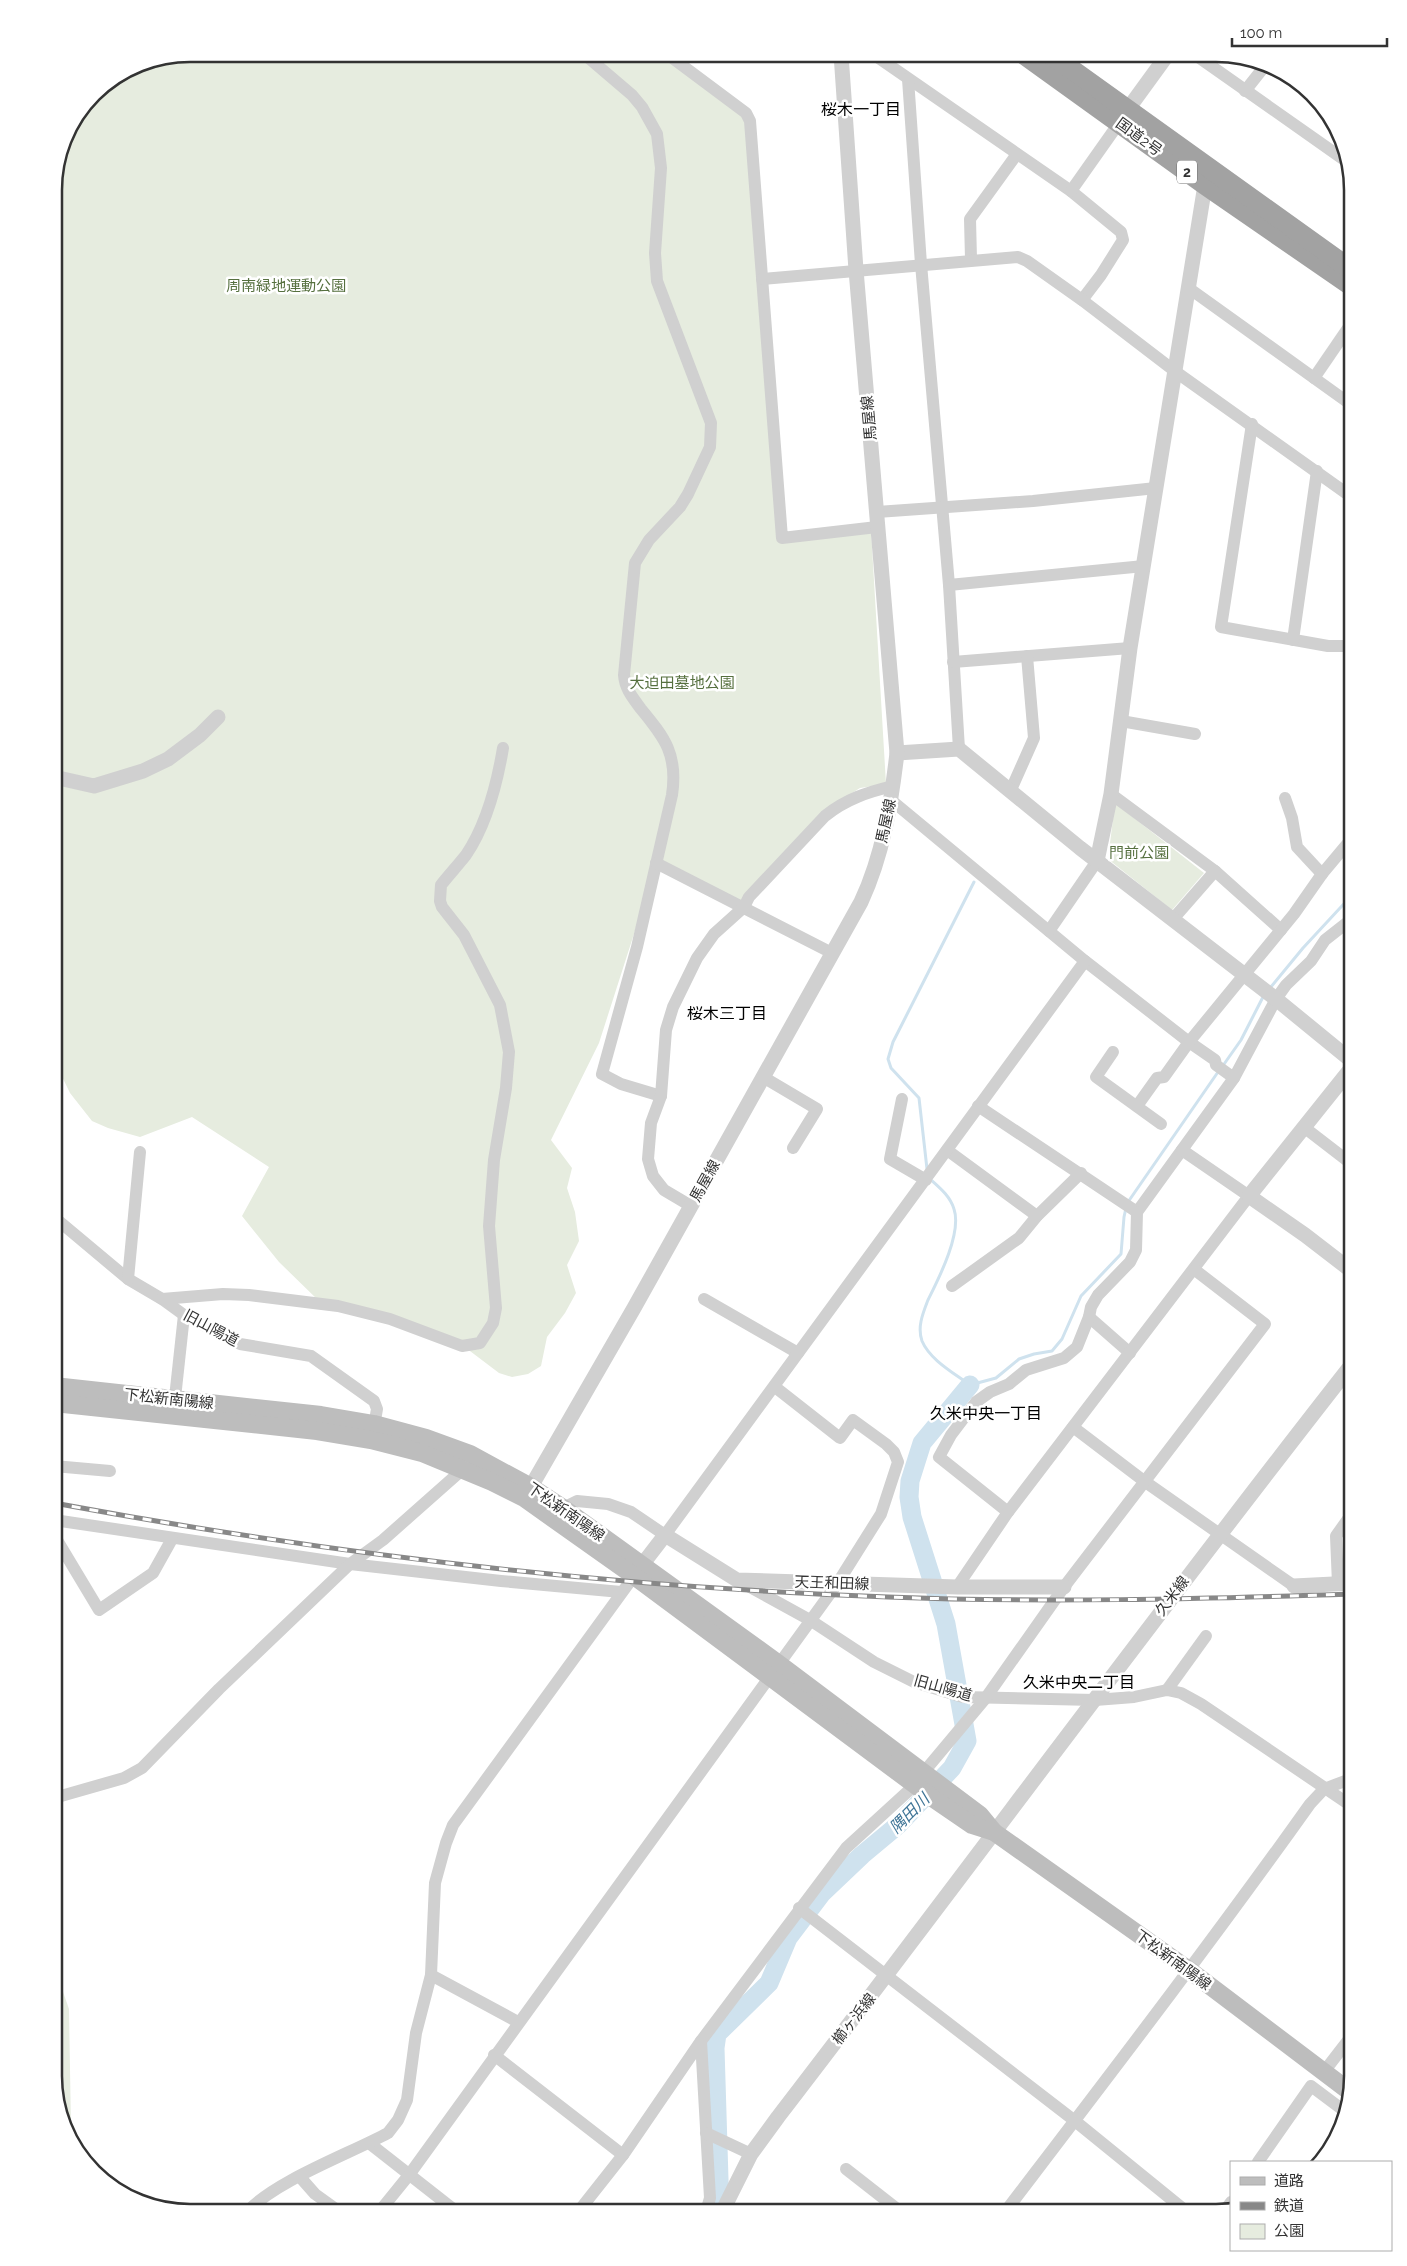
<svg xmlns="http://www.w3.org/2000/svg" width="1407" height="2266" viewBox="0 0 1407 2266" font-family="Raleway,'Noto Sans JP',sans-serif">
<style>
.green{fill:#e6ecdf}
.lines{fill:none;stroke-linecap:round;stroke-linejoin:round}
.stream{stroke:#cfe2ee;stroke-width:3}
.river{stroke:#cfe2ee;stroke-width:19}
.minor{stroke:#d0d0d0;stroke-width:12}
.tertiary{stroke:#d0d0d0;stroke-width:15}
.secondary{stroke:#bdbdbd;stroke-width:18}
.trunk{stroke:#a2a2a2;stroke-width:20}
.rail-casing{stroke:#888;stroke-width:5}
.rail{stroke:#fff;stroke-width:3;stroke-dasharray:9;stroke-linecap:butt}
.labels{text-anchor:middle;stroke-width:5;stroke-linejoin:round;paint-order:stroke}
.shield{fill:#fff;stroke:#707070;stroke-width:1}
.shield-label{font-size:14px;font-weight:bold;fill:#333}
.street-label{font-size:15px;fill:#333;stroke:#fff}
.park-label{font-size:15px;fill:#56703f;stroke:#fff}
.neighbourhood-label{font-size:16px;fill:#000;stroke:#fff}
.water-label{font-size:16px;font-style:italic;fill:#3f7597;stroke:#fff}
.rim{fill:none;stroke:#333;stroke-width:2.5}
</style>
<rect width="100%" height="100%" fill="#fff"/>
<!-- green -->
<g class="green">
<path d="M191,54H669L751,119L781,537L871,530L886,784L860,788L827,809L744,905L658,859L599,1043L551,1140L572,1168L567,1188L575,1212L579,1241L567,1265L576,1293L565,1313L547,1337L541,1366L528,1374L512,1377L499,1373L466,1348L320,1302L279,1262L242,1216L269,1167L192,1117L140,1137L108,1128L92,1121L70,1093L54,1060V182L64,138L94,94L139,64Z"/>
<path d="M1115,803L1204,873L1172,910L1108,859Z"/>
<path d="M54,1966L69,2009L71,2128L68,2136L54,2075Z"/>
</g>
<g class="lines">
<!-- stream -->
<g class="stream">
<path d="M1270,988L1303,948L1353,894"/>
<path d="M1222,1067L1241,1040L1264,995"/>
<path d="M927,1169L919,1098L891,1068L888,1059L893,1042L974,882"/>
<path d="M930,1179C940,1188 950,1196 954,1209C962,1233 939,1278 928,1300C923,1313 917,1327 922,1341C930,1360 954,1373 970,1385L996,1378L1019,1359L1034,1354L1052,1351L1062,1339L1081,1296L1121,1254L1124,1217L1126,1208"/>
<path d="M1128,1202L1218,1072"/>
</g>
<!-- river -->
<path class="river" d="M720,2212L715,2048L717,2034L769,1983L788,1938L822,1893L862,1855L898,1825L952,1768L967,1741L946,1624L912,1517L909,1497L910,1481L922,1443L970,1385"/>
<!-- minor -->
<g class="minor">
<path d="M584,54L632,95L642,107L657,134L661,168L655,253L657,281L711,423L710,447L688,494L680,507L649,540L635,563L624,675C625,689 633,698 641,709C665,738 678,755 672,795L637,947L602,1074L621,1084L661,1096"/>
<path d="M667,54L746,113L750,121L782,538L877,527"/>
<path d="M873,54L1071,191L1121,232L1123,240L1101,275L1082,300"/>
<path d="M1194,54L1346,161"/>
<path d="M908,79L921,264L949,585L959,749"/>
<path d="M1245,91L1264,67"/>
<path d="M1071,191L1119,123"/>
<path d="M971,259L970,219L1017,154"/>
<path d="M762,279L1018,257L1027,261L1082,300L1176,372L1353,498"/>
<path d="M1190,289L1353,406"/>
<path d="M1314,378L1353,321"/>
<path d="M1252,424L1221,627L1328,646H1353"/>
<path d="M877,512L1033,501L1156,488"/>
<path d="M949,585L1144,566"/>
<path d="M1293,640L1317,471"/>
<path d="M953,662L1130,648"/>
<path d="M1121,721L1195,734"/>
<path d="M1010,792L1034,738L1027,656"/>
<path d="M1111,794L1215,871L1281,930"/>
<path d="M1285,798L1292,818L1297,847L1322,874"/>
<path d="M891,800L1085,961L1189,1042L1215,1060L1216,1065L1234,1078"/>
<path d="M656,863L832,953"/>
<path d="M1173,919L1215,871"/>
<path d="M1049,931L1097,861"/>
<path d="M1113,1052L1096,1077L1161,1124"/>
<path d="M763,1077L817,1109L793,1148"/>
<path d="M902,1099L890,1159L926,1180"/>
<path d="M978,1106L1137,1212L1234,1078L1276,999L1286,985L1311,961L1325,940L1353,918"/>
<path d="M1137,1106L1157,1078L1164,1077L1189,1042L1294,914L1322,874L1353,837"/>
<path d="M1305,1128L1353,1165"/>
<path d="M947,1150L1037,1216"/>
<path d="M691,1206L664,1190L653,1176L648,1159L651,1123L661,1096L666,1030L673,1007L697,958L714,934L744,907L749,897L825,816C846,799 868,792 893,786"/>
<path d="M54,1217L128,1279L162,1299L184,1315L240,1344L311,1356L374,1401L377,1409L373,1432"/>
<path d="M128,1279L140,1152"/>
<path d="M952,1286L1019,1238L1037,1216L1081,1173"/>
<path d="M162,1299L223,1294L249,1295L338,1306L390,1319L462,1346L480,1343L493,1323L496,1308L489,1226L494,1160L506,1088L509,1052L500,1005L464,935L442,907L440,901L441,885C449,875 458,865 466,855C487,824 497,784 503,748"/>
<path d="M704,1299L798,1353"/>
<path d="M1089,1317L1130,1353"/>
<path d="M174,1407L184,1315"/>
<path d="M1073,1427L1144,1481L1294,1586"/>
<path d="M54,1466L110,1471"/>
<path d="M563,1508L577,1501L608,1504L631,1512L665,1535L1085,961"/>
<path d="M1008,1512L939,1457L951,1435L976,1402L990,1392L1009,1384L1026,1370L1064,1358L1077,1347L1089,1317L1091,1307L1098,1295L1130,1262L1136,1250L1137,1212"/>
<path d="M54,1520L350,1564L501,1581L621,1592"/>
<path d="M54,1535L99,1610L153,1573L172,1539"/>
<path d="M739,1581L810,1620L874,1662L914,1682L963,1697L1095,1700L1134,1697L1167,1690L1181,1693L1201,1704L1353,1807"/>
<path d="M1338,1584L1336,1536L1353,1512"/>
<path d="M957,1587L1008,1512L1249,1196L1182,1150"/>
<path d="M1167,1690L1206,1636"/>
<path d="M923,1773L985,1699L1064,1587L1265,1324L1195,1270"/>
<path d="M54,1798L124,1778L142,1768L219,1689L350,1564L383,1540L462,1470"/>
<path d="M799,1908L1075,2121L1187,2212"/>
<path d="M431,1975L518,2022"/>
<path d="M701,2041L710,2198L706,2212"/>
<path d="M494,2055L623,2155"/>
<path d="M1323,2073L1353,2034"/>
<path d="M706,2133L751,2154"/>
<path d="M369,2143L457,2212"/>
<path d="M1258,2162L1311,2086L1343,2110"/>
<path d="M846,2169L901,2212"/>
<path d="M300,2177L315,2194L340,2212"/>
<path d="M1225,2210L1231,2202"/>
<path d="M247,2212C275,2181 349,2154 388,2133L398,2120L407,2100L416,2033L431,1975L435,1883L446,1843L453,1825L634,1576"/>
<path d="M379,2212L409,2175L837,1584L881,1514L898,1462L894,1452L886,1444L853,1420L840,1438L775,1387"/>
<path d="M578,2212L623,2155L701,2041L846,1848L916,1784"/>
<path d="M1005,2212C1108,2077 1211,1943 1310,1804L1324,1789L1353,1778"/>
</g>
<!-- tertiary -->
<g class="tertiary">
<path d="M1128,109L1168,54"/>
<path d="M897,753L959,749L1080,848L1276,999L1353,1062"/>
<path d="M54,777L94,786L143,771L168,759L200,735L218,717"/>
<path d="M1097,861L1111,794L1130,648L1205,185"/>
<path d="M1353,1272L1305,1235L1249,1196L1353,1066"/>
<path d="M525,1497L634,1308L861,902C883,855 891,804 897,753L856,270L841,54"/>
<path d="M635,1574L665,1535L737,1580L957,1587H1064"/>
<path d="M1294,1586L1353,1583"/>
<path d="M722,2212L751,2154L778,2117C971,1866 1158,1611 1353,1363"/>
</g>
<!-- secondary -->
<g class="secondary">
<path d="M54,1386L321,1415L374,1424L426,1438L470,1454L531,1487L563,1508L779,1664L980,1815L994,1832L1189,1970L1349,2091"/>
<path d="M54,1403L317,1431L371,1440L422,1453L492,1482L524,1498L634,1576L934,1799L972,1825L994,1832"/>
</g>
<!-- trunk -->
<g class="trunk">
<path d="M1023,54L1205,185L1353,287"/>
<path d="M1050,54L1353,271"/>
</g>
<defs>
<path id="rail" d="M54,1503C329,1554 607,1587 888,1597C1043,1603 1198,1599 1353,1594"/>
</defs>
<!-- rail casing -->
<use href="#rail" class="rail-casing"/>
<!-- rail -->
<use href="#rail" class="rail"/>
</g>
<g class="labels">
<!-- shield labels -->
<rect class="shield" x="1177" y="160.5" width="20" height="23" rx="4"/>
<g class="shield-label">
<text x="1187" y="177">2</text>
</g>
<!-- street labels -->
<g class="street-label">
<text transform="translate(1139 137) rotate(36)" y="5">国道2号</text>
<text transform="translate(869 418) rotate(-95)" y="5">馬屋線</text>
<text transform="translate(886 821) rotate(-78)" y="5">馬屋線</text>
<text transform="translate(705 1181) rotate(-61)" y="5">馬屋線</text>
<text transform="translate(211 1328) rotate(28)" y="5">旧山陽道</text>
<text transform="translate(169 1399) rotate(6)" y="5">下松新南陽線</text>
<text transform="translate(566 1512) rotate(35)" y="5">下松新南陽線</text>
<text transform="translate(832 1583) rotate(2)" y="5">天王和田線</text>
<text transform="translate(1172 1596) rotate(-53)" y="5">久米線</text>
<text transform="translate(943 1688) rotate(16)" y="5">旧山陽道</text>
<text transform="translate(1173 1960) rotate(36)" y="5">下松新南陽線</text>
<text transform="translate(854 2019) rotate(-52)" y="5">櫛ヶ浜線</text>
</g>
<!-- park labels -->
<g class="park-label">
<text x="286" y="291">周南緑地運動公園</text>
<text x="682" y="688">大迫田墓地公園</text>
<text x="1139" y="858">門前公園</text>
</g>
<!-- neighbourhood labels -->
<g class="neighbourhood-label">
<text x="861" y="115">桜木一丁目</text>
<text x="727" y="1019">桜木三丁目</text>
<text x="986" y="1419">久米中央一丁目</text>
<text x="1079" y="1688">久米中央二丁目</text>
</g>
<!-- water labels -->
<g class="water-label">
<text transform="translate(909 1813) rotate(-45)" y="6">隅田川</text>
</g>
</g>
<!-- crop -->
<path d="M0 0H1407V2266H0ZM190 62H1216A128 128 0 0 1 1344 190V2076A128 128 0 0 1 1216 2204H190A128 128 0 0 1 62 2076V190A128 128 0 0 1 190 62Z" fill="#fff" fill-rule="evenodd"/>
<path class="rim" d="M190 62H1216A128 128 0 0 1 1344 190V2076A128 128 0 0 1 1216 2204H190A128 128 0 0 1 62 2076V190A128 128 0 0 1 190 62Z"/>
<!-- legend -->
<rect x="1230" y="2161" width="162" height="90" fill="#ffffff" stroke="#adadad"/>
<rect x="1240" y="2177" width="25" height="8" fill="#bdbdbd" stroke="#adadad"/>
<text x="1274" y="2186" font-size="15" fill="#333333">道路</text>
<rect x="1240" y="2202" width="25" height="8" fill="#888888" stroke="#adadad"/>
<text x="1274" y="2211" font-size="15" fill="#333333">鉄道</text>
<rect x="1240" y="2224" width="25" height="15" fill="#e6ecdf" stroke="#adadad"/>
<text x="1274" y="2236" font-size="15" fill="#333333">公園</text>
<!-- scale -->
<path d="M1232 38v8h155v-8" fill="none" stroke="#333333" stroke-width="2.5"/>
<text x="1240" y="38" font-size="15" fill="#333333" stroke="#ffffff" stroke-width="4" paint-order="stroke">100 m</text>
</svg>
